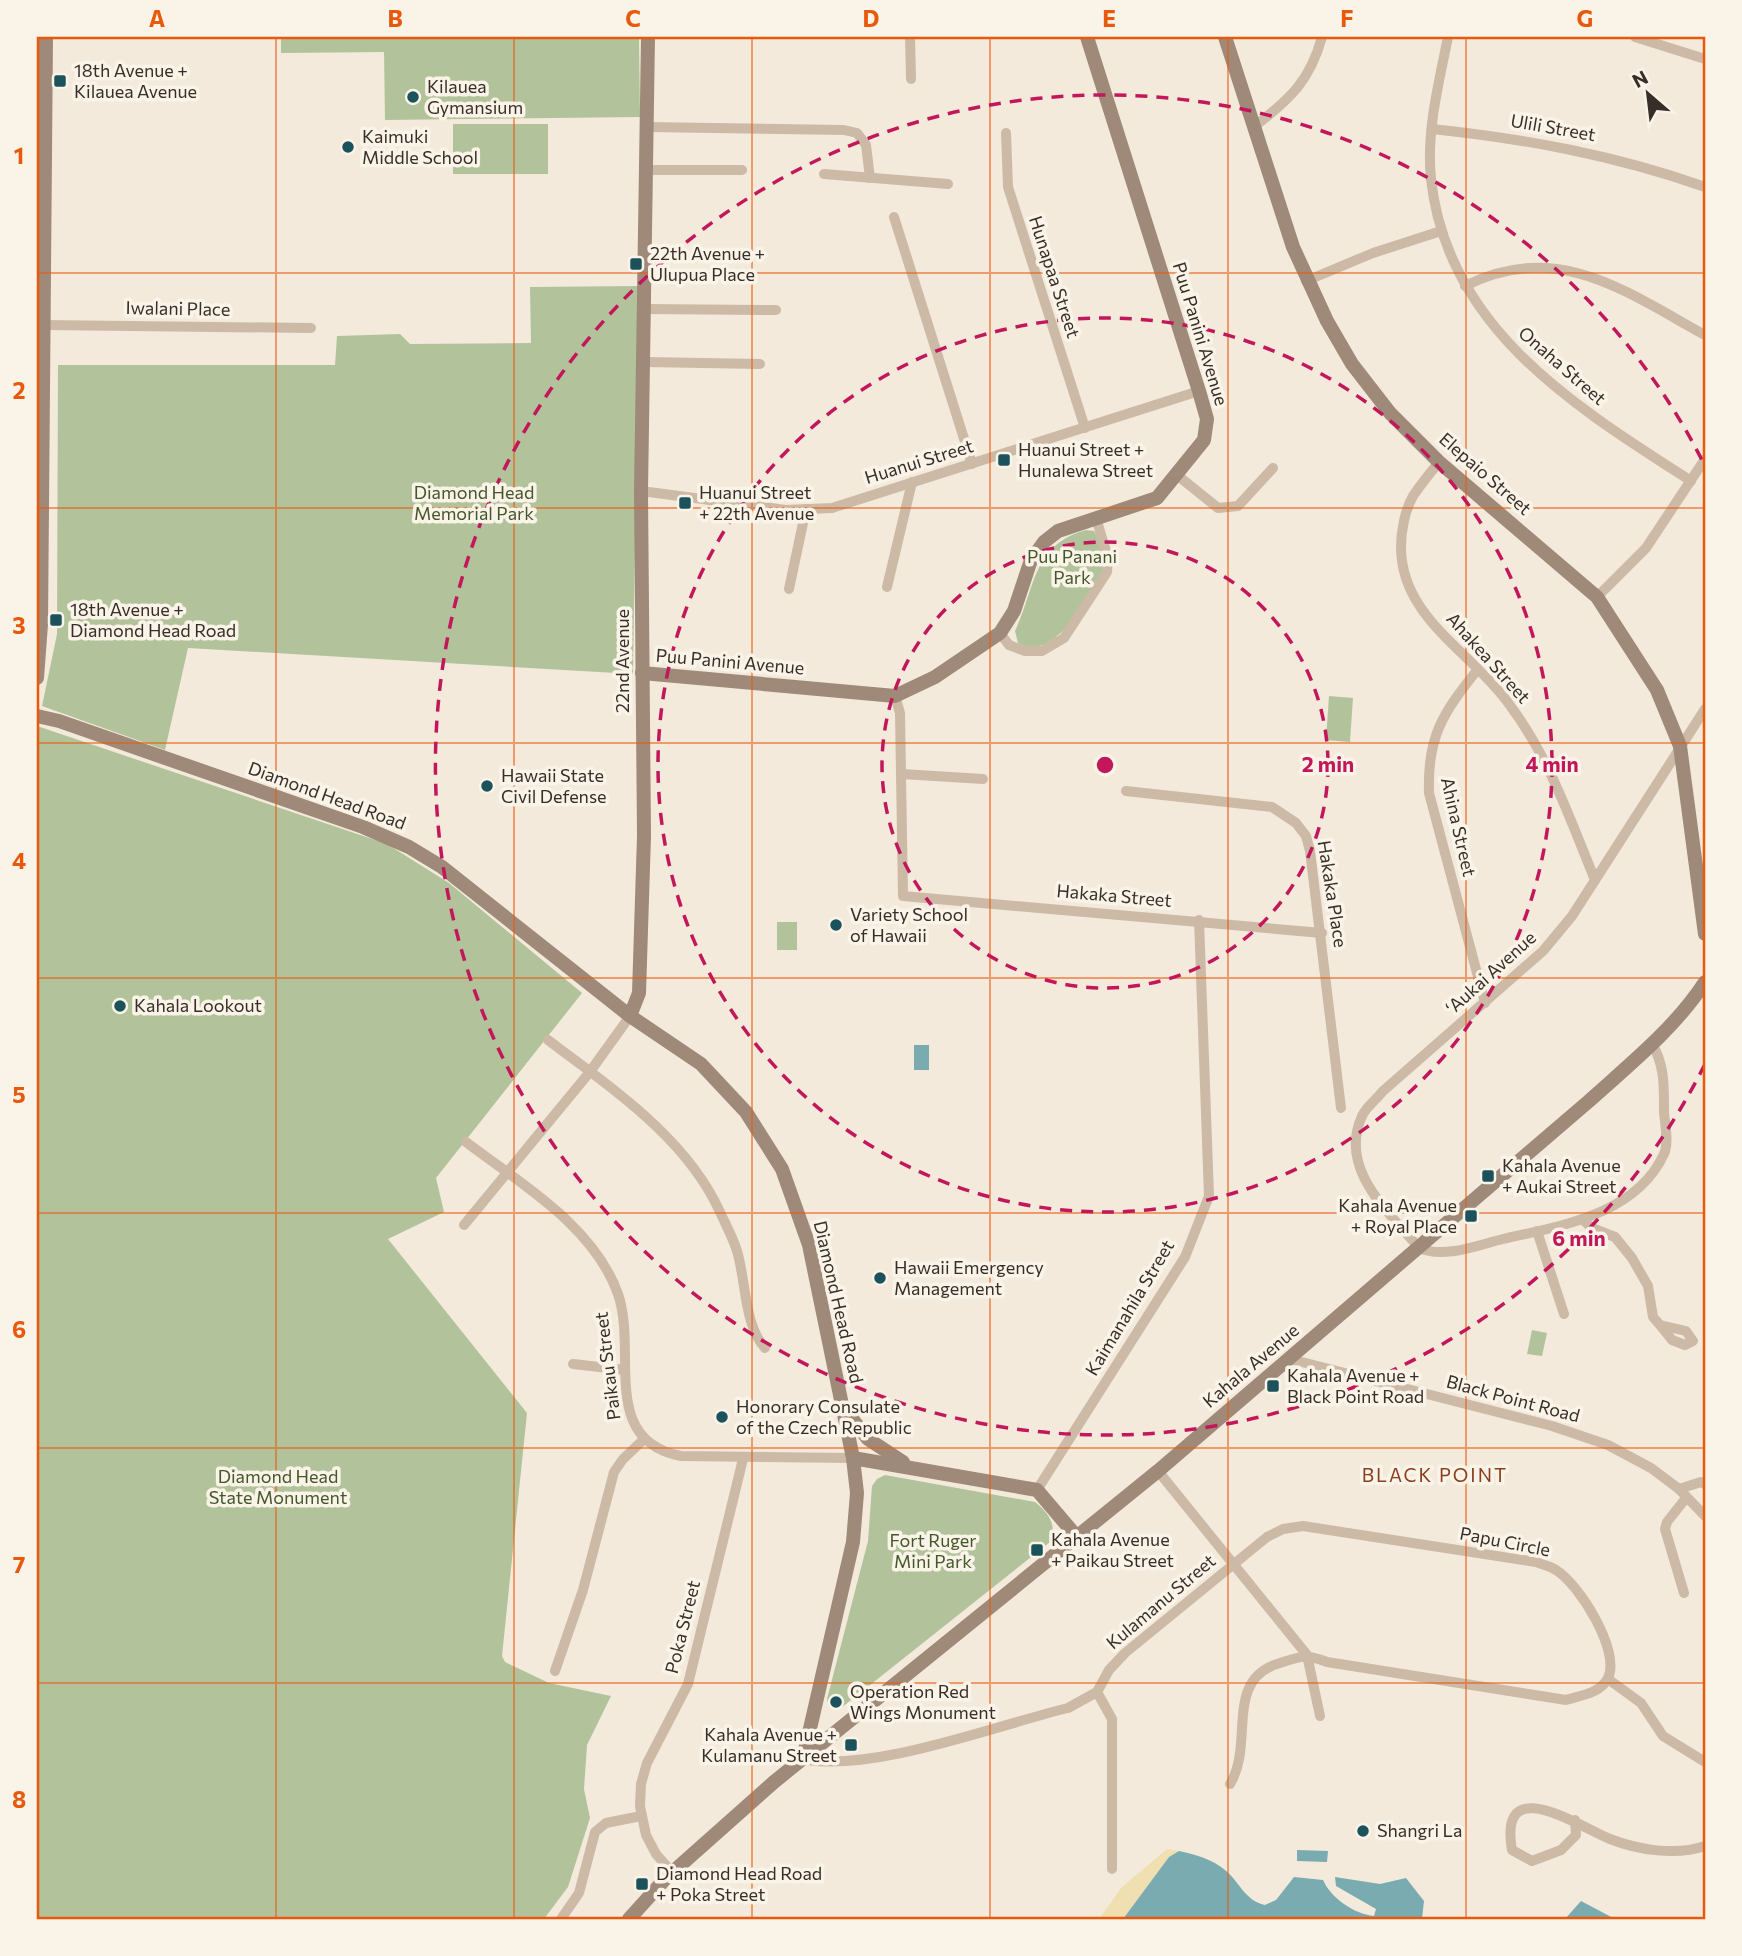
<svg xmlns="http://www.w3.org/2000/svg" width="1742" height="1956" viewBox="0 0 1742 1956" font-family="Commissioner,sans-serif">
<style>
.green{fill:#b2c39b}
.sand{fill:#efdfb1}
.water{fill:#7aabb1}
.lines{fill:none;stroke-linecap:round;stroke-linejoin:round}
.street{stroke:#ccbaa7;stroke-width:10}
.secondary{stroke:#9f8978;stroke-width:14}
.grid{fill:none;stroke:#e8590c;stroke-width:2;stroke-opacity:0.55}
.ring{fill:none;stroke:#c2185b;stroke-width:3.5;stroke-dasharray:12 9}
.poi-dot{fill:#1c525b;stroke:#faf3e8;stroke-width:2.5}
.labels{text-anchor:middle;stroke-width:7;stroke-linejoin:round;paint-order:stroke}
.poi-label{font-size:18px;fill:#382e28;stroke:#faf3e8;text-anchor:start}
.street-label{font-size:18px;fill:#382e28;stroke:#faf3e8}
.park-label{font-size:18px;fill:#44572b;stroke:#faf3e8}
.neighbourhood-label{font-size:19px;letter-spacing:2px;fill:#8a3f1e;stroke:#faf3e8}
.centre{fill:#c2185b;stroke:#faf3e8;stroke-width:3.5}
.ring-label{font-size:21px;text-anchor:middle;font-weight:bold;fill:#c2185b;stroke:#faf3e8;stroke-width:7;stroke-linejoin:round;paint-order:stroke}
.neatline{fill:none;stroke:#e8590c;stroke-width:2.5}
.grid-label{font-size:23px;text-anchor:middle;font-weight:bold;fill:#e8590c}
</style>
<rect width="100%" height="100%" fill="#f3eadc"/>
<!-- green -->
<g class="green">
<path d="M281,37H639L640,117L385,120L384,52L281,53Z"/>
<rect x="453" y="124" width="95" height="50"/>
<path d="M639,286L633,674L188,648L165,750L42,706L57,634L58,365H335L337,336L400,334L410,344L531,343L530,287Z"/>
<path d="M1086,530L1094,531L1103,548L1105,570C1089,594 1056,664 1018,643L1015,631C1036,587 1032,545 1086,530Z"/>
<path d="M1329,696L1353,698L1350,742L1326,740Z"/>
<path d="M37,726L387,844L449,883L582,993L436,1178L444,1212L388,1239L527,1413L502,1656L505,1662L549,1683L611,1696L587,1745L584,1789L590,1818L568,1887L544,1919H37Z"/>
<rect x="777" y="922" width="20" height="28"/>
<path d="M1532,1330L1547,1333L1542,1356L1527,1354Z"/>
<path d="M885,1475L1035,1502C1048,1512 1058,1526 1050,1542L841,1708L834,1709L829,1706L827,1699L868,1541L872,1486L877,1479Z"/>
</g>
<!-- sand -->
<path class="sand" d="M1167,1849L1179,1851L1169,1857L1123,1919H1099L1122,1887Z"/>
<!-- water -->
<g class="water">
<rect x="914" y="1045" width="15" height="25"/>
<path d="M1297,1850L1328,1851L1327,1862L1297,1861Z"/>
<path d="M1179,1851C1194,1854 1212,1859 1225,1870C1239,1881 1245,1901 1265,1905L1276,1900L1294,1877L1323,1880C1331,1898 1354,1914 1374,1916L1376,1909L1336,1886L1335,1877L1380,1884L1406,1878L1424,1901L1422,1919H1123L1169,1857Z"/>
<path d="M1581,1901L1615,1919H1565Z"/>
</g>
<g class="lines">
<!-- street -->
<g class="street">
<path d="M910,37L911,79"/>
<path d="M1448,37C1439,82 1426,132 1431,179C1447,329 1576,407 1691,481"/>
<path d="M1635,37L1705,59"/>
<path d="M1255,126C1290,99 1310,81 1322,37"/>
<path d="M647,127L844,130L857,133L866,145L870,178"/>
<path d="M1432,129C1526,139 1615,155 1705,187"/>
<path d="M1006,133L1008,187L1085,428"/>
<path d="M646,170H742"/>
<path d="M824,174L948,184"/>
<path d="M894,217L972,464"/>
<path d="M1306,281L1373,253L1441,231"/>
<path d="M1465,286C1557,239 1626,292 1705,335"/>
<path d="M644,309L776,310"/>
<path d="M44,325L311,328"/>
<path d="M645,362L760,364"/>
<path d="M1439,462C1430,473 1421,484 1413,496C1405,510 1401,531 1401,547C1401,618 1472,652 1509,704C1549,757 1570,819 1595,880"/>
<path d="M1177,475L1218,508L1238,506L1273,468"/>
<path d="M641,491L786,510L832,508L1199,391"/>
<path d="M887,587L912,482"/>
<path d="M789,589L806,509"/>
<path d="M1597,597L1646,548L1705,459"/>
<path d="M1000,633L1009,645L1025,651H1042L1064,638L1107,572L1108,558L1096,518"/>
<path d="M1478,669C1443,713 1427,736 1429,793L1485,1003"/>
<path d="M895,696L900,713L903,896L1322,933"/>
<path d="M902,774L983,779"/>
<path d="M1126,791L1272,807L1296,823L1306,836L1310,851L1341,1108"/>
<path d="M548,1040C611,1088 686,1137 720,1212C726,1225 733,1238 737,1251C746,1280 744,1326 765,1348"/>
<path d="M1652,1044C1665,1065 1664,1088 1664,1112C1665,1124 1669,1144 1664,1154C1636,1215 1560,1226 1503,1239C1478,1245 1444,1259 1419,1248C1388,1211 1338,1169 1362,1116C1366,1107 1377,1099 1383,1091L1543,951L1572,916L1705,709"/>
<path d="M466,1142C521,1184 594,1226 618,1294C638,1352 599,1440 681,1456L853,1458"/>
<path d="M1582,1219L1592,1228L1615,1237L1632,1258L1648,1286L1653,1317L1660,1325L1686,1331L1693,1341L1685,1345L1672,1340L1660,1325"/>
<path d="M464,1225L589,1073L630,1016"/>
<path d="M1537,1231L1564,1314"/>
<path d="M1290,1359L1552,1426L1608,1445L1651,1468L1679,1489L1705,1516"/>
<path d="M573,1364L625,1370"/>
<path d="M1158,1471L1307,1655L1320,1716"/>
<path d="M1679,1489L1701,1482L1705,1484"/>
<path d="M1037,1490L1185,1257L1209,1196L1199,920"/>
<path d="M1684,1593L1665,1529L1667,1522L1686,1498"/>
<path d="M555,1671L583,1590L614,1472L623,1459L643,1440"/>
<path d="M1608,1679L1641,1703L1663,1736L1705,1762"/>
<path d="M1097,1692L1112,1719V1869"/>
<path d="M803,1759C872,1773 997,1725 1068,1708L1097,1692L1109,1670L1125,1653L1267,1537L1283,1529L1303,1526L1536,1562C1542,1564 1550,1566 1556,1570C1579,1584 1621,1651 1608,1678C1601,1693 1580,1696 1566,1700L1327,1662C1306,1654 1302,1656 1280,1663C1223,1679 1255,1744 1230,1784"/>
<path d="M1575,1820L1576,1835L1561,1850L1532,1861L1512,1850C1498,1771 1578,1826 1610,1839C1638,1850 1676,1856 1705,1846"/>
<path d="M672,1872L656,1854L646,1835L640,1806L641,1784L647,1763L688,1684L743,1459"/>
<path d="M561,1919L579,1893L595,1832L606,1823L641,1816"/>
</g>
<!-- secondary -->
<g class="secondary">
<path d="M1225,37L1293,247L1327,321L1352,364L1390,413L1439,462L1597,597L1657,690L1680,746L1705,934"/>
<path d="M642,673L895,696L935,677L1000,633L1014,611L1031,560L1044,542L1058,531L1157,498L1204,440L1207,419L1199,391L1087,37"/>
<path d="M37,678L41,624L46,37"/>
<path d="M37,716L59,721L363,827L409,847L442,867L630,1016L701,1064L746,1112L782,1169L809,1245L853,1458L857,1493L853,1542L803,1759"/>
<path d="M630,1016L639,993L644,836L641,491L648,37"/>
<path d="M846,1411L868,1439L903,1462"/>
<path d="M853,1458L1037,1490L1077,1537"/>
<path d="M629,1919L666,1878L774,1782L1158,1471L1589,1101C1630,1064 1675,1028 1705,982"/>
</g>
</g>
<!-- grid -->
<path class="grid" d="M276,37V1919M514,37V1919M752,37V1919M990,37V1919M1228,37V1919M1466,37V1919M37,273H1705M37,508H1705M37,743H1705M37,978H1705M37,1213H1705M37,1448H1705M37,1683H1705"/>
<!-- distance rings -->
<g class="ring">
<circle cx="1105" cy="765" r="223"/>
<circle cx="1105" cy="765" r="447"/>
<path d="M1705 1064A670 670 0 1 1 1705 466"/>
</g>
<!-- markers -->
<g class="poi-dot">
<rect x="53" y="74" width="14" height="14" rx="3.5"/>
<circle cx="413" cy="97" r="7"/>
<circle cx="348" cy="147" r="7"/>
<rect x="629" y="257" width="14" height="14" rx="3.5"/>
<rect x="997" y="453" width="14" height="14" rx="3.5"/>
<rect x="678" y="496" width="14" height="14" rx="3.5"/>
<rect x="49" y="613" width="14" height="14" rx="3.5"/>
<circle cx="487" cy="786" r="7"/>
<circle cx="836" cy="925" r="7"/>
<circle cx="120" cy="1006" r="7"/>
<rect x="1481" y="1169" width="14" height="14" rx="3.5"/>
<rect x="1464" y="1209" width="14" height="14" rx="3.5"/>
<circle cx="880" cy="1278" r="7"/>
<rect x="1266" y="1379" width="14" height="14" rx="3.5"/>
<circle cx="722" cy="1417" r="7"/>
<rect x="1030" y="1543" width="14" height="14" rx="3.5"/>
<circle cx="836" cy="1702" r="7"/>
<rect x="844" y="1738" width="14" height="14" rx="3.5"/>
<circle cx="1363" cy="1831" r="7"/>
<rect x="635" y="1877" width="14" height="14" rx="3.5"/>
</g>
<g class="labels">
<!-- poi labels -->
<g class="poi-label">
<text x="74" y="77">18th Avenue +<tspan x="74" dy="21">Kilauea Avenue</tspan></text>
<text x="427" y="93">Kilauea<tspan x="427" dy="21">Gymansium</tspan></text>
<text x="362" y="143">Kaimuki<tspan x="362" dy="21">Middle School</tspan></text>
<text x="650" y="260">22th Avenue +<tspan x="650" dy="21">Ulupua Place</tspan></text>
<text x="1018" y="456">Huanui Street +<tspan x="1018" dy="21">Hunalewa Street</tspan></text>
<text x="699" y="499">Huanui Street<tspan x="699" dy="21">+ 22th Avenue</tspan></text>
<text x="70" y="616">18th Avenue +<tspan x="70" dy="21">Diamond Head Road</tspan></text>
<text x="501" y="782">Hawaii State<tspan x="501" dy="21">Civil Defense</tspan></text>
<text x="850" y="921">Variety School<tspan x="850" dy="21">of Hawaii</tspan></text>
<text x="134" y="1012">Kahala Lookout</text>
<text x="1502" y="1172">Kahala Avenue<tspan x="1502" dy="21">+ Aukai Street</tspan></text>
<text x="1457" y="1212" text-anchor="end">Kahala Avenue<tspan x="1457" dy="21">+ Royal Place</tspan></text>
<text x="894" y="1274">Hawaii Emergency<tspan x="894" dy="21">Management</tspan></text>
<text x="1287" y="1382">Kahala Avenue +<tspan x="1287" dy="21">Black Point Road</tspan></text>
<text x="736" y="1413">Honorary Consulate<tspan x="736" dy="21">of the Czech Republic</tspan></text>
<text x="1051" y="1546">Kahala Avenue<tspan x="1051" dy="21">+ Paikau Street</tspan></text>
<text x="850" y="1698">Operation Red<tspan x="850" dy="21">Wings Monument</tspan></text>
<text x="837" y="1741" text-anchor="end">Kahala Avenue +<tspan x="837" dy="21">Kulamanu Street</tspan></text>
<text x="1377" y="1837">Shangri La</text>
<text x="656" y="1880">Diamond Head Road<tspan x="656" dy="21">+ Poka Street</tspan></text>
</g>
<!-- street labels -->
<g class="street-label">
<text transform="translate(1553 128) rotate(10)" y="6">Ulili Street</text>
<text transform="translate(1054 277) rotate(72)" y="6">Hunapaa Street</text>
<text transform="translate(178 309) rotate(1)" y="6">Iwalani Place</text>
<text transform="translate(1200 334) rotate(73)" y="6">Puu Panini Avenue</text>
<text transform="translate(1562 366) rotate(41)" y="6">Onaha Street</text>
<text transform="translate(919 462) rotate(-17)" y="6">Huanui Street</text>
<text transform="translate(1485 474) rotate(41)" y="6">Elepaio Street</text>
<text transform="translate(1488 658) rotate(48)" y="6">Ahakea Street</text>
<text transform="translate(623 661) rotate(-90)" y="6">22nd Avenue</text>
<text transform="translate(730 662) rotate(5)" y="6">Puu Panini Avenue</text>
<text transform="translate(327 796) rotate(20)" y="6">Diamond Head Road</text>
<text transform="translate(1458 827) rotate(77)" y="6">Ahina Street</text>
<text transform="translate(1332 894) rotate(81)" y="6">Hakaka Place</text>
<text transform="translate(1114 896) rotate(5)" y="6">Hakaka Street</text>
<text transform="translate(1491 973) rotate(-42)" y="6">ʻAukai Avenue</text>
<text transform="translate(838 1302) rotate(77)" y="6">Diamond Head Road</text>
<text transform="translate(1130 1308) rotate(-59)" y="6">Kaimanahila Street</text>
<text transform="translate(608 1366) rotate(-97)" y="6">Paikau Street</text>
<text transform="translate(1251 1366) rotate(-40)" y="6">Kahala Avenue</text>
<text transform="translate(1513 1399) rotate(15)" y="6">Black Point Road</text>
<text transform="translate(1505 1542) rotate(11)" y="6">Papu Circle</text>
<text transform="translate(1161 1602) rotate(-40)" y="6">Kulamanu Street</text>
<text transform="translate(683 1627) rotate(-76)" y="6">Poka Street</text>
</g>
<!-- park labels -->
<g class="park-label">
<text x="474" y="499">Diamond Head<tspan x="474" dy="21">Memorial Park</tspan></text>
<text x="1072" y="563">Puu Panani<tspan x="1072" dy="21">Park</tspan></text>
<text x="278" y="1483">Diamond Head<tspan x="278" dy="21">State Monument</tspan></text>
<text x="933" y="1547">Fort Ruger<tspan x="933" dy="21">Mini Park</tspan></text>
</g>
<!-- neighbourhood labels -->
<g class="neighbourhood-label">
<text x="1435" y="1482">BLACK POINT</text>
</g>
</g>
<circle cx="1105" cy="765" r="10" class="centre"/>
<g class="ring-label">
<text x="1328" y="772">2 min</text>
<text x="1552" y="772">4 min</text>
<text x="1579" y="1246">6 min</text>
</g>
<!-- border -->
<rect width="1742" height="1956" fill="none" stroke="#faf3e8" stroke-width="77"/>
<!-- north arrow -->
<g transform="translate(1648 94) rotate(332)" stroke="#faf3e8" stroke-width="5" paint-order="stroke">
<path d="M0-5L12 26L0 18L-12 26Z" fill="#382e28"/>
<text y="-10" font-size="19" font-weight="bold" text-anchor="middle" fill="#382e28">N</text>
</g>
<rect x="38" y="38" width="1666" height="1880" class="neatline"/>
<g class="grid-label">
<text x="157" y="27">A</text>
<text x="395" y="27">B</text>
<text x="633" y="27">C</text>
<text x="871" y="27">D</text>
<text x="1109" y="27">E</text>
<text x="1347" y="27">F</text>
<text x="1585" y="27">G</text>
<text x="19" y="164">1</text>
<text x="19" y="399">2</text>
<text x="19" y="634">3</text>
<text x="19" y="869">4</text>
<text x="19" y="1103">5</text>
<text x="19" y="1338">6</text>
<text x="19" y="1573">7</text>
<text x="19" y="1808">8</text>
</g>
</svg>
